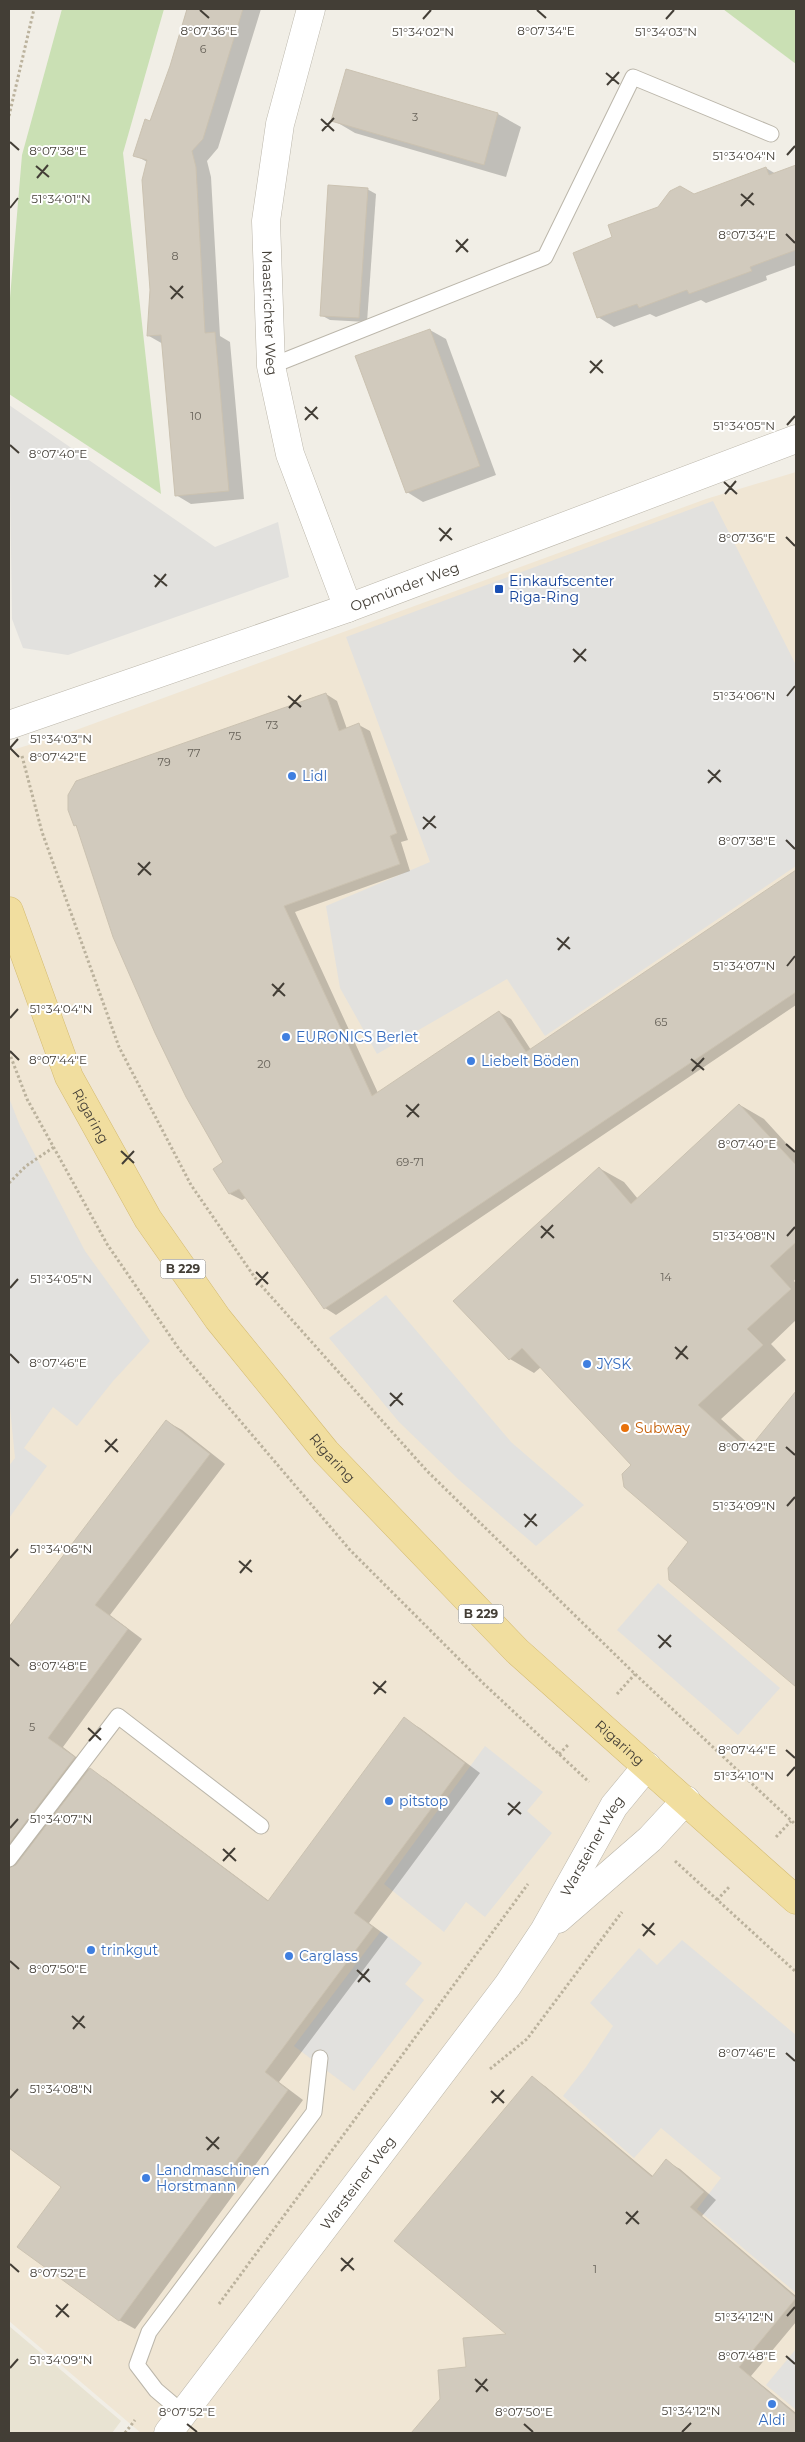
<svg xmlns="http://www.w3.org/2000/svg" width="805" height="2442" viewBox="0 0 805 2442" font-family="Montserrat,sans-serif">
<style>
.commercial{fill:#f0e6d4}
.education{fill:#e8e3d2}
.green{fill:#cae0b4}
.parking{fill:#e2e1de}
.shadow{fill:#0003}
.building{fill:#d1cabd;stroke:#cbc2b1}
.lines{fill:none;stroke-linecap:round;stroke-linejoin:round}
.service-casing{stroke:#bbb6aa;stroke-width:17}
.minor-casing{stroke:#bbb6aa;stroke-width:29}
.tertiary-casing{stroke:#bbb6aa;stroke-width:29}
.primary-casing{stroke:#d4bb71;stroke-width:29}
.path{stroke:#bbb29d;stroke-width:3;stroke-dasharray:2.5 2.5;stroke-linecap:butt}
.service{stroke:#fff;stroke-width:15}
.minor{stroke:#fff;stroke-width:28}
.tertiary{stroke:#fff;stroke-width:28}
.primary{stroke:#f1de9f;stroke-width:28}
.ticks{fill:none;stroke:#433e36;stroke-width:2}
.transit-dot{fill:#1a4fb4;stroke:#fff;stroke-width:2}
.shop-dot{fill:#3f7fe0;stroke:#fff;stroke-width:2}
.food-dot{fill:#e8710a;stroke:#fff;stroke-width:2}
.labels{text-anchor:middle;stroke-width:4;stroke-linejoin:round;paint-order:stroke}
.number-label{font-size:11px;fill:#666158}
.shield{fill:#fff;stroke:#7b7872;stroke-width:1}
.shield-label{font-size:12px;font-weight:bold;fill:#433e36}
.street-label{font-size:14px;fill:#433e36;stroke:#fff}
.transit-label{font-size:14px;fill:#164399;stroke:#fff;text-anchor:start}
.shop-label{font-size:14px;fill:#366cbe;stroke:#fff;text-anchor:start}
.food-label{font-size:14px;fill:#c56008;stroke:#fff;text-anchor:start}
.ticks-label{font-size:12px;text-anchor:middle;fill:#433e36;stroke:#fff;stroke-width:4;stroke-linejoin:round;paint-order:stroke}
</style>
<rect width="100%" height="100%" fill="#f1eee6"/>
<!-- commercial -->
<path class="commercial" d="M796,472V2433H141L9,2321V751L68,733L706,499Z"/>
<!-- education -->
<path class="education" d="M9,2326L121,2421L112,2433H9Z"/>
<!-- green -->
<g class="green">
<path d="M62,9H164L123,153L161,494L9,394V310L22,155Z"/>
<path d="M723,9H796V64Z"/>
</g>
<!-- parking -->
<g class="parking">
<path d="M9,405L215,547L278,522L289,577L68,655L23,648L12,619Z"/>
<path d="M713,501L796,665V866L545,1036L507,979L377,1054L340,988L326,906L430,862L346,637Z"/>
<path d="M9,1098L20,1126L85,1251L150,1341L113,1381L77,1426L53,1407L24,1448L47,1466L9,1518V1466L15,1458L9,1398Z"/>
<path d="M386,1295L511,1442L584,1505L536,1546L458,1479L399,1422L329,1338Z"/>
<path d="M658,1583L780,1688L738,1735L617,1630Z"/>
<path d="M485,1746L543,1792L527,1811L552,1833L485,1917L466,1902L444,1932L384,1884Z"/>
<path d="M381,1931L422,1963L405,1984L424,2000L354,2091L294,2046Z"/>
<path d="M682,1940L796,2035V2293L697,2209L721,2178L661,2128L634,2158L563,2096L586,2067L613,2026L590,2003L639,1948L657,1965Z"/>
<path d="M796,2349V2409H795L766,2385Z"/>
</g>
<!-- shadow -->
<g class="shadow">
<path d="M187,9H261L218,148L207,161L211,177L220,336L230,342L244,499L191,504L176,495L163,344L149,336L151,290L147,162L135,155L150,122L171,66Z"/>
<path d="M347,71L498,114L521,127L506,177L355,133L333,120Z"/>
<path d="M796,167V265L766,276L767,280L706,303L701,300L656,317L650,314L614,327L598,317L614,237L694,195L766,168L776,174Z"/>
<path d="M367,189L376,194L367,322L330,320L321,315Z"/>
<path d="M430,330L446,339L496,475L423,502L407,492Z"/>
<path d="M326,694L337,701L347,729L359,725L370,731L408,840L401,842L410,871L295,912L378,1093L499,1012L511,1019L531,1050L796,872V1005L336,1315L325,1308L247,1197L242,1200L230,1194L215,1170L225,1163L78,827L75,825Z"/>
<path d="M740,1105L764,1119L796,1154V1278L794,1281L796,1283V1320L771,1344L786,1360L721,1419L752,1447L796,1394V1685L632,1465L541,1367L534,1373L510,1359L599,1168L624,1182L638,1199Z"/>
<path d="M166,1421L182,1430L225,1464L110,1615L142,1639L63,1747L89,1767L88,1769L106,1779L269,1901L404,1719L420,1728L480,1773L369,1923L388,1937L279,2082L303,2100L135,2329L119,2320L63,2187L9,2147V1629Z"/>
<path d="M532,2078L545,2086L654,2177L666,2161L680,2169L716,2200L702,2216L796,2296V2322L751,2376L796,2413V2433H413L467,2369L509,2335Z"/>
</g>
<!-- building -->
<g class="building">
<path d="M187,9H243L203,139L192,151L196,167L205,333L215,332L229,491L175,496L161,335L147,336L150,290L142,180L147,160L133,156L145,119L150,121L170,66Z"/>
<path d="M346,69L498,113L484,165L331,121Z"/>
<path d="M796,165V250L750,267L752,271L689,294L687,290L639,308L637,304L597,318L573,253L612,237L608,225L658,207L670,191L680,186L694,194L766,167L769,175Z"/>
<path d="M328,185L368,188L359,318L320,316Z"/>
<path d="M430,329L480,466L406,493L355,356Z"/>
<path d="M326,693L339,731L359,723L397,833L390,836L400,864L284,906L372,1096L499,1011L526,1052L796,870V992L324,1309L239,1189L229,1194L213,1169L223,1162L186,1097L155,1033L113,937L76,825L74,826L68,810V795L76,781Z"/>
<path d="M739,1104L796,1165V1242L770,1266L791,1289L747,1329L763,1345L698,1405L748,1450L796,1391V1687L669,1580L668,1568L688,1542L624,1487L622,1474L631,1465L522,1348L509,1360L453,1301L599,1167L631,1204Z"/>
<path d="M166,1420L210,1454L95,1605L128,1629L48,1738L75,1757L9,1844V1627Z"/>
<path d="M404,1717L465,1763L354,1913L373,1927L265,2072L288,2090L119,2321L17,2247L61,2187L9,2148V1868L16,1865L90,1768L268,1901Z"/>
<path d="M532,2076L652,2177L666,2159L685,2175L704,2192L690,2207L796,2298L739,2367L796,2415V2433H411L440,2399L438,2370L466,2367L463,2338L506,2334L394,2241Z"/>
</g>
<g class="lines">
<defs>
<g id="service">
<path d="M271,366L545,257L633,77L771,134"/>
<path d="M9,1859L118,1716L261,1826"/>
<path d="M183,2413L156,2390L137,2365L149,2332L314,2112L320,2058"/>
</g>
<g id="minor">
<path id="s1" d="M311,9L280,124L266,221L271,366L290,454L348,608"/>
<path d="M558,1919L650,1839L686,1800"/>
<path id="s2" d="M168,2433L508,1985L544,1931L614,1806L647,1766"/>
</g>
<g id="tertiary">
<path id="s3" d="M9,725L348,608L796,439"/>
</g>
<g id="primary">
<path id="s4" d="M9,911L69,1077L148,1219L218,1319L326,1452L517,1651L796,1900"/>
</g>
</defs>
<!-- service casing -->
<use href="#service" class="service-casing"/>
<!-- minor casing -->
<use href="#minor" class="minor-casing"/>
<!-- tertiary casing -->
<use href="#tertiary" class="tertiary-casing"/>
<!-- primary casing -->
<use href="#primary" class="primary-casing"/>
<!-- path -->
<g class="path">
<path d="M9,116L34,9"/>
<path d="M22,756L42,832L119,1047L191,1185L258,1282L427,1471L635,1674L796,1825"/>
<path d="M9,1052L27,1099L107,1244L179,1349L350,1550L484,1684L589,1782"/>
<path d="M9,1183L26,1166L54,1147"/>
<path d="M617,1694L635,1674"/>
<path d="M559,1754L569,1744"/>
<path d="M776,1837L791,1821"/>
<path d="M675,1861L796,1972"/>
<path d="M717,1900L730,1886"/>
<path d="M490,2069L527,2039L622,1912"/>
<path d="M219,2304L528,1884"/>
<path d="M125,2433L135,2420"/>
</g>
<!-- service -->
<use href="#service" class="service"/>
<!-- minor -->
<use href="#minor" class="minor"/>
<!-- tertiary -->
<use href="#tertiary" class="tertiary"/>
<!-- primary -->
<use href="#primary" class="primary"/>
</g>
<!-- ticks -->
<path class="ticks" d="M200,10L209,18M537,10L546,18M423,19L431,10M666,19L674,10M606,73L619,84M607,85L619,72M321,119L334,131M322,131L334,118M10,142L19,150M787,155L795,146M36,166L49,177M37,178L48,165M741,194L754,205M741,206L753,193M10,208L18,198M786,234L795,243M456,240L468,252M456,252L468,239M170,286L183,298M171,299L183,286M590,361L603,373M590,373L602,360M305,407L318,419M305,420L317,407M787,425L795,416M10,445L19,453M724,482L737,494M725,494L736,481M439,528L452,540M786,537L795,546M440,541L451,528M154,575L167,586M155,587L166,574M573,649L586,661M574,662L586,649M288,696L301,707M787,696L795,686M289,708L301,695M10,748L19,757M10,748L18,739M708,770L721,782M708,783L720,770M423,817L436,828M423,829L435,816M786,840L795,849M138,863L151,875M138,875L150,862M557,938L570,949M558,950L569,937M787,966L795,956M272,984L285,996M273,996L284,983M10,1018L18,1009M10,1051L19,1060M691,1059L704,1070M692,1071L704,1058M406,1105L419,1117M407,1117L419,1104M786,1144L795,1152M121,1151L134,1163M122,1164L134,1151M541,1226L554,1238M787,1236L795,1227M541,1238L553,1225M256,1272L268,1284M256,1285L268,1272M10,1288L18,1279M675,1347L688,1359M10,1354L19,1363M676,1359L687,1346M390,1393L403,1405M390,1406L402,1393M105,1440L118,1452M786,1447L795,1455M105,1452L117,1439M787,1506L795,1497M524,1514L537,1526M525,1527L536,1514M10,1558L18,1549M239,1561L252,1572M240,1573L251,1560M658,1635L671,1647M659,1648L671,1635M10,1658L19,1666M373,1682L386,1693M374,1694L386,1681M88,1728L101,1740M89,1741L101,1728M786,1750L795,1758M787,1776L795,1767M508,1803L521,1814M508,1815L520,1802M10,1828L18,1819M223,1849L236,1861M223,1861L235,1848M642,1924L655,1935M643,1936L654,1923M10,1961L19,1969M357,1970L370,1982M358,1982L369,1969M72,2016L85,2028M73,2029L84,2016M786,2053L795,2061M491,2091L504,2103M10,2098L18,2089M492,2103L504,2090M206,2137L219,2149M207,2150L219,2137M626,2212L639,2224M626,2224L638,2211M341,2258L354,2270M10,2264L19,2272M341,2271L353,2258M56,2305L69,2317M787,2316L795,2307M56,2317L68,2304M786,2356L795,2364M10,2368L18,2359M475,2379L488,2391M476,2392L487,2379M187,2424L197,2432M524,2424L533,2432M682,2432L691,2423"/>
<!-- markers -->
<rect class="transit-dot" x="494" y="584" width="10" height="10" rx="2.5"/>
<g class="shop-dot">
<circle cx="292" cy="776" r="5"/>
<circle cx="286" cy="1037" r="5"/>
<circle cx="471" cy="1061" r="5"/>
<circle cx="587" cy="1364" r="5"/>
<circle cx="389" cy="1801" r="5"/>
<circle cx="91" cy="1950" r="5"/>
<circle cx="289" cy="1956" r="5"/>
<circle cx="146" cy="2178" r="5"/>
<circle cx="772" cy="2404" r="5"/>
</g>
<circle class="food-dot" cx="625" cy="1428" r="5"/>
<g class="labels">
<!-- number labels -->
<g class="number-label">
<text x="203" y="53">6</text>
<text x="415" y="121">3</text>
<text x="175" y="260">8</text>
<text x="196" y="420">10</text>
<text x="272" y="729">73</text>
<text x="235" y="740">75</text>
<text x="194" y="757">77</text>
<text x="164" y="766">79</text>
<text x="661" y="1026">65</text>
<text x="264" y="1068">20</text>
<text x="410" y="1166">69-71</text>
<text x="666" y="1281">14</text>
<text x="32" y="1731">5</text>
<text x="595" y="2273">1</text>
</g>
<!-- shield labels -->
<g class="shield">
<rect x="160.5" y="1259.5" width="45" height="19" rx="4"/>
<rect x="458.5" y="1604.5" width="45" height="19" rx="4"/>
</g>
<g class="shield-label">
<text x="183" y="1273">B 229</text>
<text x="481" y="1618">B 229</text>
</g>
<!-- street labels -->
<g class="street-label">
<text dy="5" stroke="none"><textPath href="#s1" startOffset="309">Maastrichter Weg</textPath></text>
<text dy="5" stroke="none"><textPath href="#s3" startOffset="419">Opmünder Weg</textPath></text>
<text dy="5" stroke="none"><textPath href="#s4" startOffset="221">Rigaring</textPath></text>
<text dy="5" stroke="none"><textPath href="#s4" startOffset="641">Rigaring</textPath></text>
<text dy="5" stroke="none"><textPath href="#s4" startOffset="1046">Rigaring</textPath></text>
<text dy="5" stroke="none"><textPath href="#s2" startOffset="725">Warsteiner Weg</textPath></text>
<text dy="5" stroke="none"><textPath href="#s2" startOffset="314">Warsteiner Weg</textPath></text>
</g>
<!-- transit labels -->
<g class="transit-label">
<text x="509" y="586">Einkaufscenter<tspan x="509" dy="16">Riga-Ring</tspan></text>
</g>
<!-- shop labels -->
<g class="shop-label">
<text x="302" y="781">Lidl</text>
<text x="296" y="1042">EURONICS Berlet</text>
<text x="481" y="1066">Liebelt Böden</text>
<text x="597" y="1369">JYSK</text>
<text x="399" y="1806">pitstop</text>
<text x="101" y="1955">trinkgut</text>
<text x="299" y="1961">Carglass</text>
<text x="156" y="2175">Landmaschinen<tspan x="156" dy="16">Horstmann</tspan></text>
<text x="772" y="2425" text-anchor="middle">Aldi</text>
</g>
<!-- food labels -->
<g class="food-label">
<text x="635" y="1433">Subway</text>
</g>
</g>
<g class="ticks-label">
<text x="546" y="35">8°07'34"E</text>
<text x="209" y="35">8°07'36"E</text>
<text x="423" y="36">51°34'02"N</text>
<text x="666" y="36">51°34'03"N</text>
<text x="58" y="155">8°07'38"E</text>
<text x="744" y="160">51°34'04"N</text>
<text x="61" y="203">51°34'01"N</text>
<text x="747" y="239">8°07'34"E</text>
<text x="744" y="430">51°34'05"N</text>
<text x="58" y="458">8°07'40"E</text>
<text x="747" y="542">8°07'36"E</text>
<text x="744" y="700">51°34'06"N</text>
<text x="61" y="743">51°34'03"N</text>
<text x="58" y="761">8°07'42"E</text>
<text x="747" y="845">8°07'38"E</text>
<text x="744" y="970">51°34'07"N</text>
<text x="61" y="1013">51°34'04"N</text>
<text x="58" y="1064">8°07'44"E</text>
<text x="747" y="1148">8°07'40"E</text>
<text x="744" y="1240">51°34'08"N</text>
<text x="61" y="1283">51°34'05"N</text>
<text x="58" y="1367">8°07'46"E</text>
<text x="747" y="1451">8°07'42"E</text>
<text x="744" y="1510">51°34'09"N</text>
<text x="61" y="1553">51°34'06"N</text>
<text x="58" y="1670">8°07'48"E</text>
<text x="747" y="1754">8°07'44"E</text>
<text x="744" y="1780">51°34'10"N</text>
<text x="61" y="1823">51°34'07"N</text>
<text x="58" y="1973">8°07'50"E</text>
<text x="747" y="2057">8°07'46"E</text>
<text x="61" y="2093">51°34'08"N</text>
<text x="58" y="2277">8°07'52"E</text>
<text x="744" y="2321">51°34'12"N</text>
<text x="747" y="2360">8°07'48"E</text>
<text x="61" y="2364">51°34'09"N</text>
<text x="691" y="2415">51°34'12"N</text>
<text x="187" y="2416">8°07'52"E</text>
<text x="524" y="2416">8°07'50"E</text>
</g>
<!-- border -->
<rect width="805" height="2442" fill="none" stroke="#433e36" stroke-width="20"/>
</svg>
